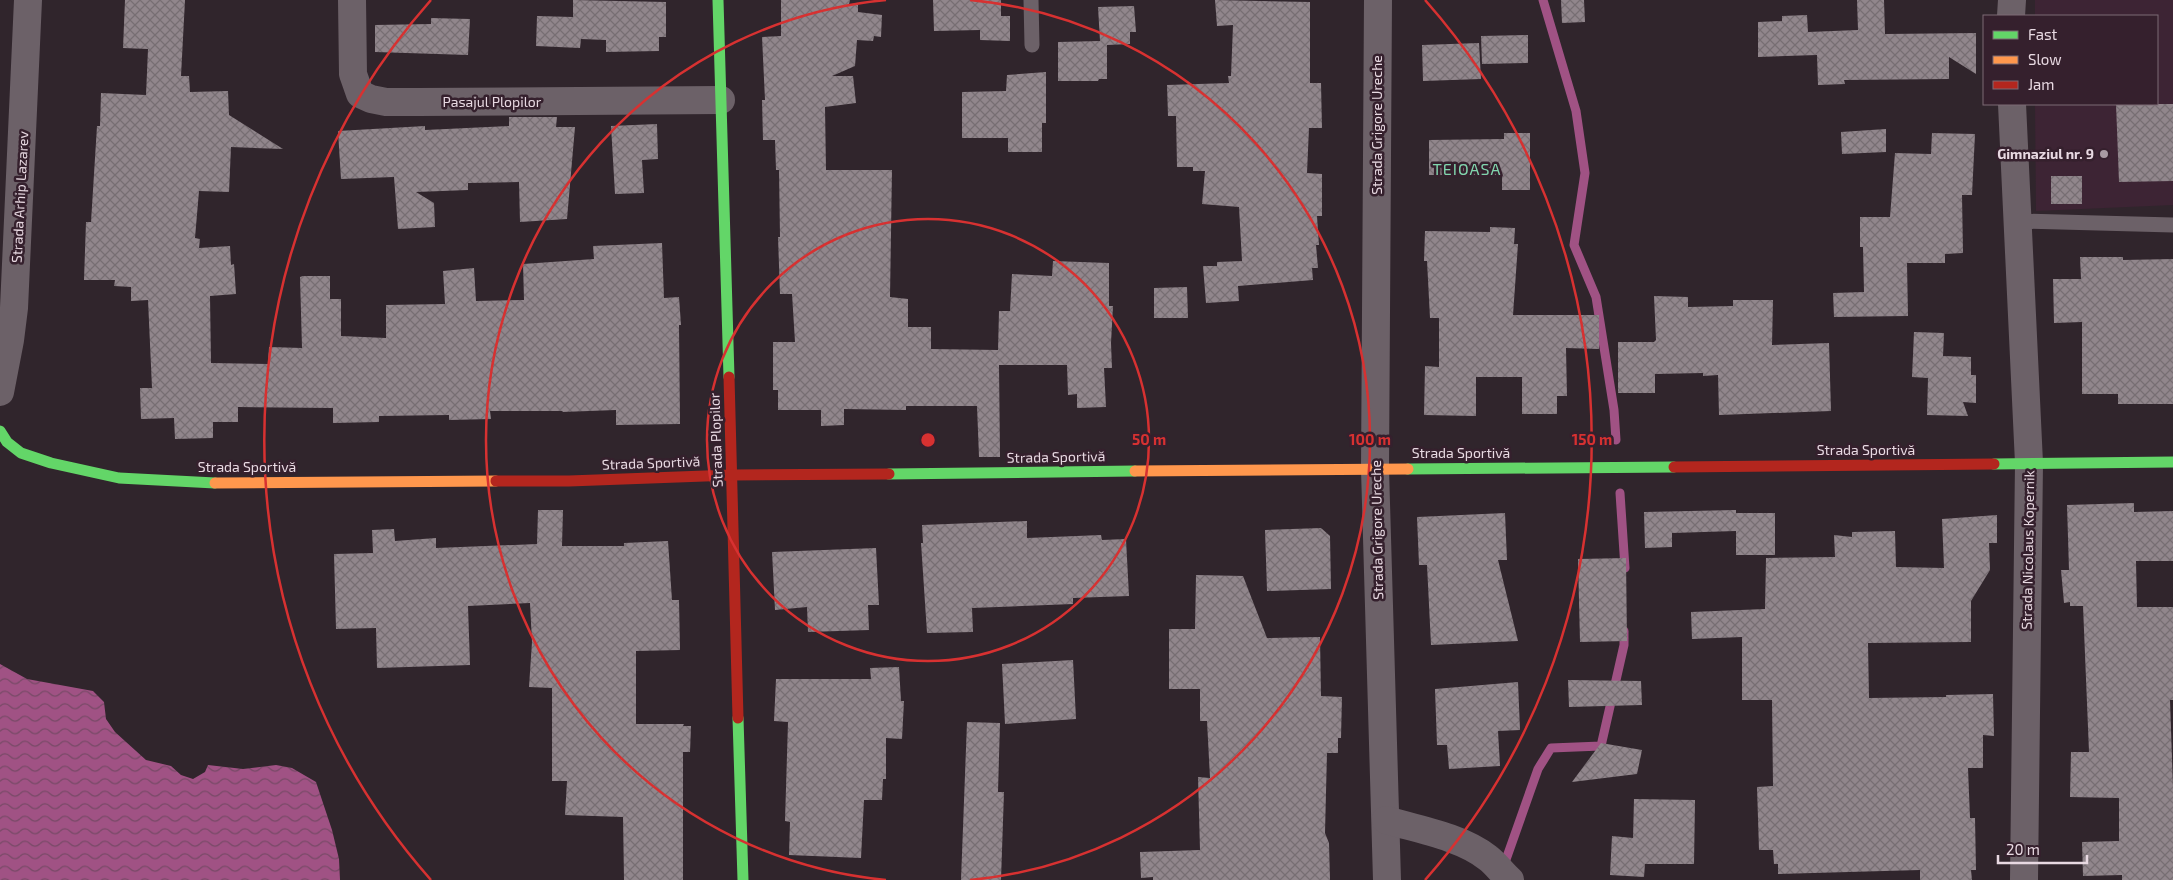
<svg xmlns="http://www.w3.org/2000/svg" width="2173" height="880" viewBox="0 0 2173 880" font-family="'Exo 2',sans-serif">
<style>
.built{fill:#3d2434}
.water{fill:url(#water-waves)}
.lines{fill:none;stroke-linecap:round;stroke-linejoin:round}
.stream{stroke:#a05284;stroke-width:9}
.building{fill:url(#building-cross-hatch)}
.lane{stroke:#6c6168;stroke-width:15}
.street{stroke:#6c6168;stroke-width:28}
.fast{stroke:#63d668;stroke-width:11}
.slow{stroke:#ff974d;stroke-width:11}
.jam{stroke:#b3261e;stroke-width:11}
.ring{fill:none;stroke:#d73131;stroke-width:2.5}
.poi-dot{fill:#a89aa2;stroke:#35202d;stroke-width:2}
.labels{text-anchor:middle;stroke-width:5;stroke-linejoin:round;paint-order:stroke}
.street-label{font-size:14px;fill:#e8d9e2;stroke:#35202d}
.poi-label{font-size:14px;font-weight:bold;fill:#e8d9e2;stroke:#35202d;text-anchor:end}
.quarter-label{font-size:16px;letter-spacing:1px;fill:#81d5ad;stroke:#35202d}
.centre{fill:#d73131;stroke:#35202d;stroke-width:2.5}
.ring-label{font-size:15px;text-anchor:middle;font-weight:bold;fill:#d73131;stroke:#35202d;stroke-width:5;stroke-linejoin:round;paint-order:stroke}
</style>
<defs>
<pattern id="water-waves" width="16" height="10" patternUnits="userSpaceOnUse" patternTransform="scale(1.25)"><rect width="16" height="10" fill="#a05284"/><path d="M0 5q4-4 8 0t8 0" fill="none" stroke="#784a67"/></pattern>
<pattern id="building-cross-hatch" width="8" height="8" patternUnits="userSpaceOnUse" patternTransform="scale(1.25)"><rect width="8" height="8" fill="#91868c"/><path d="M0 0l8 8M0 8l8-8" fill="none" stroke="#776e73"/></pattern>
</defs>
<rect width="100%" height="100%" fill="#30252c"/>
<!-- built -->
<path class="built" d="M2035,0H2173V205L2036,211L2035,104H2157V16H2035Z"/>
<!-- water -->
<path class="water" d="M0,664L27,679L93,691L104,702L106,719L115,732L146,760L171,766L181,775L193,779L205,772L208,765L243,769L276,765L292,768L316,782L332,830L339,859L340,880H0Z"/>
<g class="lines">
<!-- stream -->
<g class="stream">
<path d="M1543,0L1576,111L1585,173L1574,245L1596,297L1614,410L1616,440"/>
<path d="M1620,493L1625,568"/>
<path d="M1503,868L1538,769L1551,748L1601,746L1624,645V631"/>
</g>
</g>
<!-- building -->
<g class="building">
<path d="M125,0H185L181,76H189L190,92L228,91L229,115L283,149L231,147L229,192L199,191L195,238L200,239L199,248L230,246L231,265L234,264L236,294L210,296L211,363L268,364L269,347L302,348L300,277L303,276H330V299H341V336L386,338V305L445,304L443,271L474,268L476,301L524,300L523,264L594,259L593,246L662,243L664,298L679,297L681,325H679L680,424L616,425V410L562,412L563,411H490L491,419L449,420V415L379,416V422L333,423V408L238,407V422H213V438L175,439L174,418L141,419L140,388H152L148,300L131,301V287L114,286L115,280H84L86,222H91L97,126H100L101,93L146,95L148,49L123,48Z"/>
<path d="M573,0L666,2V37H659V51L606,52V40L581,39L580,48L536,46L537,16L573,17Z"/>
<path d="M781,0H850L849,4L858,5V12L882,15L881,37L874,36L873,41L857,40L855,66L832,76H853L856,103L825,107L826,170H892L890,297L908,299V327H931V349L998,350L999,311H1010L1012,274L1052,276L1053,261L1109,263V306H1113L1111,343L1112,368H1104L1106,407L1077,408V394L1068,395L1067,365H999L1000,457H979L977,406H906V410L844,409V425L821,426V410H778V390H773V342H795L792,294H780L778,237H780L779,170H776L775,140H763L762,100H765L762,37L781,36Z"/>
<path d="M933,0H1001V16H1010V41L980,40V30L934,31Z"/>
<path d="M1215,0L1310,2V83H1321L1322,128H1309L1307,173L1322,174V216H1317L1319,245H1316L1318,268H1312L1313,280L1238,286L1239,301L1206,303L1203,266H1217V262L1242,261L1239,207L1202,204L1205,171H1193V167H1177L1176,116H1168L1167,85L1229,83L1228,76H1231L1233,25L1217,26Z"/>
<path d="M1561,0H1584L1585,22L1562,23Z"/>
<path d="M1857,0H1884L1885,34L1976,33V74L1949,57V79L1844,80L1845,84L1818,85L1817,55L1758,57V22L1782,21V16L1807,15L1808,32L1858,30Z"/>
<path d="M1134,6L1136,32H1130V44L1107,45V79H1099L1098,81H1058V42L1100,41L1098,7Z"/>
<path d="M431,18L470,19L468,55L375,52V25L431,24Z"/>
<path d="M1528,35V63L1482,64L1481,36Z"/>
<path d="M1479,43L1481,79L1423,81L1422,45Z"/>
<path d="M1046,72V123H1042V152H1008V138H962V92L1006,91L1007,75Z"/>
<path d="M2116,104H2173V181L2119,182Z"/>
<path d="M509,117H557L556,127H575L567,219L520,222L519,182L468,183V190L416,192L434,203L435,227L398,229L394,177L341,179L338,131L425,126V130L509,126Z"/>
<path d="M657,124L658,159L642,160L644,193L615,194L611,126Z"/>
<path d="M1886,129V152L1842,154L1841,132Z"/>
<path d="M1504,133H1530V190H1502V175H1429V140L1504,139Z"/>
<path d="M1932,133L1975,134L1972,195H1962L1963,253L1945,254V263H1907L1908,316L1834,317L1833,293L1864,292L1863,247H1860V217H1890L1895,153L1931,154Z"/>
<rect x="2051" y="176" width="31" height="28"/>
<path d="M1490,227L1515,228L1514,244H1518L1513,315H1599V349L1566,348L1567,396H1557V414H1522V377H1476V416L1424,415L1425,366L1439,367V318H1430L1427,261H1424L1425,231L1490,232Z"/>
<path d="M2080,257H2123V260L2173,259V404H2118V394H2082V322L2054,323L2053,279H2081Z"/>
<path d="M1187,287L1188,318H1154V288Z"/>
<path d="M1654,296L1688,297V307L1733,306V300H1773L1772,345L1829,343L1831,411L1719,415L1718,375L1703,376V373L1655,374V393H1618V342H1654L1656,340Z"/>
<path d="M1914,332L1944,333L1943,356L1971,357V375H1976V403L1963,402L1968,416L1927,415L1928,378L1912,377Z"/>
<path d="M2134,503V512L2173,511V561H2136L2137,607H2173V700H2170L2173,787V880H2122V875L2083,876L2082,842L2119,841V798L2070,797L2071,752H2089L2083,606H2070V602L2064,603L2061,570H2069L2067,505Z"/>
<path d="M538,510H563L562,546H624V543L668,541L672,600H679L680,650L636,651V724H684L683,726H691L690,752H683V880H624L623,817L565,815L567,781H552V688L529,687L532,642L530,603L468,606L470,665L377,668L376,628L336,629L334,554L373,553L372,530L394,529L395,541L436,538V548L537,544Z"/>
<path d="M1736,510V513H1775V555H1736V531L1672,533V547L1645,548L1644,512Z"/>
<path d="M1505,513L1507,560H1498L1518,641L1431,645L1427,565H1419L1417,517Z"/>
<path d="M1997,515V543H1989L1990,570L1971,601V642L1868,643L1869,698L1946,697V695L1993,694L1994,736L1983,735V768H1968L1970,818H1975L1976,870H1971L1972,880H1920V870L1778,874V864H1774L1773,850H1759L1757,787L1773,786L1772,700H1742V637L1692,639L1691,612L1765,609L1766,558L1835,557L1834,535L1852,537V532L1895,531L1896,567L1944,568L1942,519Z"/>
<path d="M1027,521V538L1101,535L1102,540L1126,539L1129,596L1073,598V604L972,608L973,632L927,633L921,543H923L922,525Z"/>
<path d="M1321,528L1330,536L1331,589L1267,591L1265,530Z"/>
<path d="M876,548L879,605H868L869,630L808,632L807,607L775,610L772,552Z"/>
<path d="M1626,558L1627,641L1580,642L1578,559Z"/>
<path d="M1196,575L1243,576L1267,638L1320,637L1321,696L1342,697L1341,738H1338V753H1327L1325,833L1329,843L1330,880H1153V877L1141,878L1140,852L1200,850L1198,777L1210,778L1207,721H1200V689H1169V629H1195Z"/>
<path d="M1073,660L1076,719L1005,724L1002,664Z"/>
<path d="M899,667L901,701H904L902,739L886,738V779H883L882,800H864L861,858L789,855L790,822L785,821L788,722L774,721L776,679H871L870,668Z"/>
<path d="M1568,680L1641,681L1642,705L1569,707Z"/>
<path d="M1518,682L1520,730L1498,731L1500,766L1449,769L1447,745H1437L1435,689Z"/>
<path d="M967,722L1000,723L998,792H1004L1001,880H961Z"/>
<path d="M1601,743L1642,750L1637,774L1572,782Z"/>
<path d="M1634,799L1695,800L1694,864H1645L1644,877L1610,875L1612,836L1633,838Z"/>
</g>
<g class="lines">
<!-- lane -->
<g class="lane">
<path d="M1031,0L1032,45"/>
<path d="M2018,221L2173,225"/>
</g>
<!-- street -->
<g class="street">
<path d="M352,0L353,74L360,94L371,99L386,102H417L721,100"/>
<path d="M1378,0L1375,469L1387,880"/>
<path d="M2011,16L2012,0"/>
<path d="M2012,104L2029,463L2024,880"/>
<path d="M0,392L10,340L14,308L28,0"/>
<path d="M1386,820C1417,829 1462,837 1488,858C1496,864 1502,873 1510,880"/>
</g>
<!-- fast -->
<g class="fast">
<path d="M718,0L729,377"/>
<path d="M0,431L7,442L21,453L51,463L119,478L215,483"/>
<path d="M1994,464L2173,462"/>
<path d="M1408,469L1674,467"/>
<path d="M889,474L1135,471"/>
<path d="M738,718L743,880"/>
</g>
<!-- slow -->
<g class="slow">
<path d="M1135,471L1408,469"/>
<path d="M215,483L496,481"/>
</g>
<!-- jam -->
<g class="jam">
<path d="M729,377L738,718"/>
<path d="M1674,467L1994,464"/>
<path d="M496,481H569L732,475L889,474"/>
</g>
</g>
<!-- distance rings -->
<g class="ring">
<circle cx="928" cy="440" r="221"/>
<path d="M886 880A442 442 0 0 1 886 0M970 0A442 442 0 0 1 970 880"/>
<path d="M431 880A664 664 0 0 1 431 0M1425 0A664 664 0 0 1 1425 880"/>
</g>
<!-- markers -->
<circle class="poi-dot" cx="2104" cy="154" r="5"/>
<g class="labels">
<!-- street labels -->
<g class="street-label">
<text x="492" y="107">Pasajul Plopilor</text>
<text transform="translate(1377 125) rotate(-90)" y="5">Strada Grigore Ureche</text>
<text transform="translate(20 197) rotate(-87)" y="5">Strada Arhip Lazarev</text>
<text transform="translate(716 440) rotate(-92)" y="5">Strada Plopilor</text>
<text x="1866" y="455">Strada Sportivă</text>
<text x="1461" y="458">Strada Sportivă</text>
<text transform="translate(1056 457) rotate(-1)" y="5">Strada Sportivă</text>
<text transform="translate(651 463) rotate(-2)" y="5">Strada Sportivă</text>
<text x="247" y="472">Strada Sportivă</text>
<text transform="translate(1377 530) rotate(-91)" y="5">Strada Grigore Ureche</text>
<text transform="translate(2028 550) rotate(-89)" y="5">Strada Nicolaus Kopernik</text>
</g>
<!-- poi labels -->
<g class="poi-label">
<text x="2094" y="159">Gimnaziul nr. 9</text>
</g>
<!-- quarter labels -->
<g class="quarter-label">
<text x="1467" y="175">TEIOASA</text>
</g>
</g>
<circle cx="928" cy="440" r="8" class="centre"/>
<g class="ring-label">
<text x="1149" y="445">50 m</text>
<text x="1370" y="445">100 m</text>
<text x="1592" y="445">150 m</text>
</g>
<!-- legend -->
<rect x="1983" y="15" width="175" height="90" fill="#35202d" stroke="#7d6a75"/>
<rect x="1993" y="31" width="25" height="8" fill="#63d668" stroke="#7d6a75"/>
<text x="2028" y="40" font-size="15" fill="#e8d9e2">Fast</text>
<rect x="1993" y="56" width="25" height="8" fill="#ff974d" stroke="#7d6a75"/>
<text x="2028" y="65" font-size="15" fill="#e8d9e2">Slow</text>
<rect x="1993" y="81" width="25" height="8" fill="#b3261e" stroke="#7d6a75"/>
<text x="2028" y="90" font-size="15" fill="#e8d9e2">Jam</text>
<!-- scale -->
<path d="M1998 855v8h89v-8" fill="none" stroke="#e8d9e2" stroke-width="2.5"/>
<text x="2006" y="855" font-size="15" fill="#e8d9e2" stroke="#35202d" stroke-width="4" paint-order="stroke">20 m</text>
</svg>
